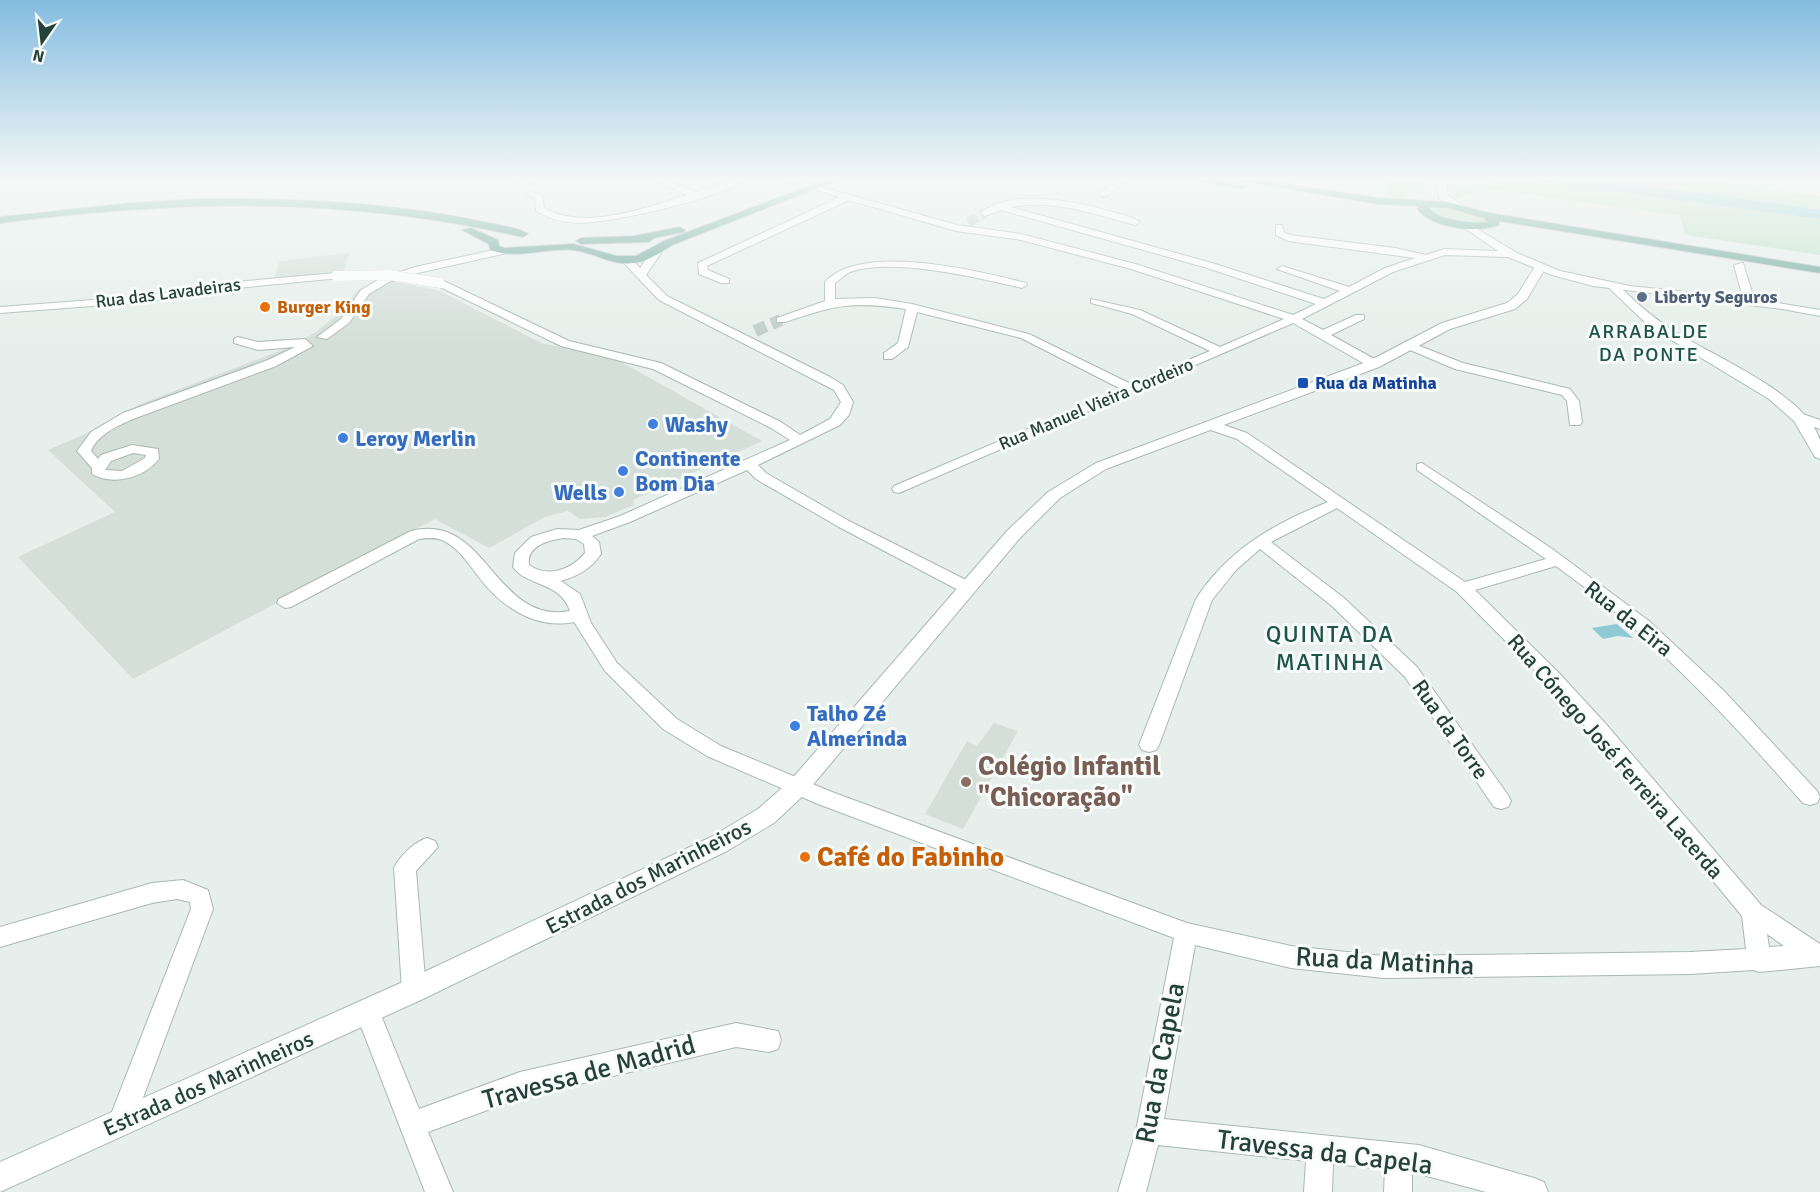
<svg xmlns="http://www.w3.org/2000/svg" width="1820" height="1192" viewBox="0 0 1820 1192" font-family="Signika,sans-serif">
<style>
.built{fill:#d4dfda}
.green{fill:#bfe0c8}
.water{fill:#8ec9d4}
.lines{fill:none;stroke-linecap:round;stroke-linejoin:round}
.minor-tunnel-far1{stroke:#bfccc8;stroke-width:10;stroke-dasharray:10 4.5;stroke-linecap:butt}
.minor-tunnel{stroke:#bfccc8;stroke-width:12;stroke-dasharray:12 6;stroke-linecap:butt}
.minor-casing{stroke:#a8b8b2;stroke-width:2}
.tertiary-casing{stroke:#a8b8b2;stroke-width:2}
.secondary-casing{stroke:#a4bbb3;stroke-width:2}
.primary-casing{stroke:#c2cac8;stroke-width:2}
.minor{fill:#fff;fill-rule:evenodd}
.tertiary{fill:#fff;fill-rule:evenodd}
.secondary{fill:#fff;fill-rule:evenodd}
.primary{fill:#6aa596;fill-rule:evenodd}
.minor-bridge-casing{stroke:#a8b8b2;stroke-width:10;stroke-linecap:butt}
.minor-bridge{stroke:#fff;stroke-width:10}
.service-dot{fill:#5c6f8a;stroke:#f7fbf9;stroke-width:2}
.food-dot{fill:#e8710a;stroke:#f7fbf9;stroke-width:2}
.transit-dot{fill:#1a4fb4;stroke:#f7fbf9;stroke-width:2}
.shop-dot{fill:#3f7fe0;stroke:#f7fbf9;stroke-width:2}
.education-dot{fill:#8d6e63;stroke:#f7fbf9;stroke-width:2}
.labels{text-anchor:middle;stroke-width:6;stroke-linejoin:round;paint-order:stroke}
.far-street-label{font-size:18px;fill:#24423a;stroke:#f7fbf9}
.far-service-label{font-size:18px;font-weight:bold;fill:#4e5e75;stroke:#f7fbf9;text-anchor:start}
.far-food-label{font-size:18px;font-weight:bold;fill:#c56008;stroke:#f7fbf9;text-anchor:start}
.far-transit-label{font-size:18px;font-weight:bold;fill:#164399;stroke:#f7fbf9;text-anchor:start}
.far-neighbourhood-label{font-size:20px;letter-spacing:1.5px;fill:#1f5548;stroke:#f7fbf9}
.shop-label{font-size:22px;font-weight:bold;fill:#366cbe;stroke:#f7fbf9;text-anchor:start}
.street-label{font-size:22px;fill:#24423a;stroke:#f7fbf9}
.neighbourhood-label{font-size:24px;letter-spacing:1.5px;fill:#1f5548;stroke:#f7fbf9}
.near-education-label{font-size:27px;font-weight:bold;fill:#785e54;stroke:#f7fbf9;text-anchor:start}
.near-food-label{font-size:27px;font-weight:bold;fill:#c56008;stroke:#f7fbf9;text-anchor:start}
.near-street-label{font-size:27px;fill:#24423a;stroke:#f7fbf9}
</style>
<rect width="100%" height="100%" fill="#e6efeb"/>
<!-- built -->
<g class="built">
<path d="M349,253L343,273L274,278L280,261Z"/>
<path d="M393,281L440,291L541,343L616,359L762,441L633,500L634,505L605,517L580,519L568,511L545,517L489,548L435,519L133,679L18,557L115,512L48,450L85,434L140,404L290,347L316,332L339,313L358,289Z"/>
<path d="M994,723L1018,731L963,829L925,814L967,741L977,746Z"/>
</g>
<!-- green -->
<g class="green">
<path d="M1389,178L1424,182L1421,190L1404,185L1402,187L1414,193L1406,192L1410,201L1384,194V191L1394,180Z"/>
<path d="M1495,178L1636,193L1820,219V255L1685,235L1680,216L1499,190L1472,192L1455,199L1450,193V188L1481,189L1495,184Z"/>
<path d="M1593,178H1652L1669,181L1676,178L1820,196V210Z"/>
<path d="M1436,207L1482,217L1486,223C1466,223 1447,221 1429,210Z"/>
</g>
<!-- water -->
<g class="water">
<path d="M1514,178H1593L1820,210V219Z"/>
<path d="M1617,624L1633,638L1618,636L1603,639L1592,628Z"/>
</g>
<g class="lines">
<!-- minor-tunnel-far1 -->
<path class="minor-tunnel-far1" d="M968,222L985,213"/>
<!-- minor-tunnel -->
<path class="minor-tunnel" d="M755,331L781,320"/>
<defs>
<g id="minor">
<path d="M530,178H542L519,186L515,183Z"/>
<path d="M650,178H660L696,192L738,178H749C723,198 615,222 580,223C563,223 550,219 536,211L535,198L525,194L529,191L542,195L544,208C584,231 645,208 687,195Z"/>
<path d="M777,178H789L957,225L1021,234L1139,265L1293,315L1316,304L1204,267L1001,210L985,216L980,213C1013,188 1072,201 1109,211C1119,214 1132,216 1140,222L1135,225C1093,214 1055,199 1011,207L1212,263L1324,299L1340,291L1277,269L1282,266L1349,287L1385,268L1415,258L1288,241L1276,235V225H1282L1284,232L1290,235L1395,248L1426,255L1444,249L1498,251L1463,227V223L1466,222L1517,253L1560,271L1630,286L1743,298L1734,265L1743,263L1754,299L1820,310V316L1782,309L1593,286L1552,275L1508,257L1445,255L1393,272L1302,319L1323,330L1356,315H1364V319L1331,335L1378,361V367H1370L1293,323L899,493L894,492L892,489L894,486L1121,389L1021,338L917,312L908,347L892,359H884V353L898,343L906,309C852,301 836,305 785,322H777V318L825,301V282C861,242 979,271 1026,283L1027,285L1022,288C979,278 892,257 850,272C845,274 840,280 835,283V299L875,298L912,304L1029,334L1131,384L1210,351L1132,314L1091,303V299L1140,310L1220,347L1284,319L1131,269L1021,240L956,231L849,200L707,266L708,270L729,279V283H721L699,274L698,263L840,197Z"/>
<path d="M1122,178H1131L1106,196H1100V192Z"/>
<path d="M503,248L508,251L507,253L418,273L389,282L369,294L349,323L327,339L317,337L341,319L361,290L381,278L415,267Z"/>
<path d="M652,251L661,253L646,275L667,296L830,377L843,385L853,402L849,415L840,425L758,465L766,473L849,521L974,584L976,588L968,593L962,592L839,527L756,479L747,470L630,522L592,536L599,542L601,554C591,569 578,576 561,581L580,594L591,623L617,663L677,719L721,746L832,792L1187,923L1291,946L1384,956L1690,952L1746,949L1742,916L1591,733L1547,683L1457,592L1337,508L1271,542L1344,598L1417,667L1508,795L1511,801L1508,807L1501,809L1494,807L1405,677L1332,606L1260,549L1236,570L1212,600L1159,745L1156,750L1149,752L1142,750L1139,745L1196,599C1227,550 1275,523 1328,502L1237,439L1205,428V422H1215L1247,433L1465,582L1546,559L1417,470V464L1422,463L1551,548L1649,621L1724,691L1817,791L1820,797L1817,803L1810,805L1803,803C1727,716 1650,634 1556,566L1475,590L1559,673L1605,723L1761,905L1820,944V966L1759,972L1754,970L1690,974L1384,978L1291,968L1195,945L1164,1119L1419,1145L1534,1178L1544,1182L1548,1192H1486L1412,1172V1192H1384L1385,1169L1333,1164L1332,1192H1304L1306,1161L1158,1145L1146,1192H1118L1136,1131L1174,938L818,804L707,756L663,729L605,671L574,622C535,630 500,606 478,576C468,563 458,547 442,540C435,537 427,538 419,539L291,607L285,608L277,603L279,599L411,531C487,511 494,625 570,611C560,581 527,587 513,567L515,553L531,537L557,529L579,530L620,516L790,440L771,428L653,369L561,346L436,285V281H444L569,341L661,363L781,422L800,435L830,419L841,402L834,390L659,300L622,261L631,259L640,268ZM564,538L576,539L584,544L585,553C571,570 548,578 529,565C526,546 549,540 564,538ZM1767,934L1784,946L1769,947Z"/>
<path d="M336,273L341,276L340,278L247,287L145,302L0,313V307L145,296L247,281Z"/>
<path d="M238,337L258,342L305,339L313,346L276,366L133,419C118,426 98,434 91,451L98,459L101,455L132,445L158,449L159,459C144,478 113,486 92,474V468L77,451L91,432L123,413L268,360L295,347L258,350L234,343V339ZM133,453L146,455L145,458L122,471L105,470L111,461Z"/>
<path d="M1407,341L1463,363L1570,389L1579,401L1582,422L1580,425H1570L1567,401L1562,395L1455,369L1403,347L1401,345Z"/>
<path d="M1797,412L1820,420V429L1792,419L1790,416Z"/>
<path d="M427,838L435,841L438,847L416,871L426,990L422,998L414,1001L406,998L402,990L394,868C400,856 414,842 427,838Z"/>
<path d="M183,880L208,890L213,909L134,1122L130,1131L121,1135L112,1131L108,1122L191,909L190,902L177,899L152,903L0,947V927L152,883Z"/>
<path d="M367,999L376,1003L419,1109L520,1072L736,1023L778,1031L781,1040L778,1049L769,1052L736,1047L520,1098L428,1132L453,1192H425L355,1011L358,1003Z"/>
</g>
<path id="tertiary" d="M1536,265L1546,267L1527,299L1515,309L1450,329L1379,367L1106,469L1060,498L1019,539L806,793L774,823L727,851L423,999L0,1192V1162L405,981L711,837L758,809L790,781L1007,531L1048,492L1096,463L1369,361L1442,323L1507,303L1518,294Z"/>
<g id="secondary">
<path d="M1437,178H1446L1447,195L1464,206V210H1456L1439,198Z"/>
<path d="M1610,285H1618C1638,305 1658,322 1682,336C1720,359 1807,396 1820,440C1820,445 1820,453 1820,459L1815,457L1794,421L1769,399L1650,327L1610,289Z"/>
</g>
<g id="primary">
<path d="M830,178H843L672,245C660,253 648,261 634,263C613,266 595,253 574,250C546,247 518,260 490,250L489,244L462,230L471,228L498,240L499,246L504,248L573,244L617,256H636L664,241Z"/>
<path d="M1185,178H1206L1246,186L1241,189Z"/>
<path d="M1224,178H1245L1378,198L1448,202L1489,213L1820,267V273L1499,221V225C1475,234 1434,228 1417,209L1419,206L1378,204ZM1429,207L1448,208L1484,218L1488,222C1474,224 1433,220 1429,207Z"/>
<path d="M196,199C295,198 392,202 489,223C501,226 519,227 528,234L523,237C342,196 183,200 0,223V217L130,203Z"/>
<path d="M680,227L685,230L684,232L654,238L649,242L581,244L576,241L581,238L634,236Z"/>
</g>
</defs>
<!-- minor casing -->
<use href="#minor" class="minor-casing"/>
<!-- tertiary casing -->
<use href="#tertiary" class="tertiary-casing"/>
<!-- secondary casing -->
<use href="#secondary" class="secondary-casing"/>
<!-- primary casing -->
<use href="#primary" class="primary-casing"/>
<!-- minor -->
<use href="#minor" class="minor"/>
<!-- tertiary -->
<use href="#tertiary" class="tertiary"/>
<!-- secondary -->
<use href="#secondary" class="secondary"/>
<!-- primary -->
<use href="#primary" class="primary"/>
<defs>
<path id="minor-bridge" d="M336,276L390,275L440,283"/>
</defs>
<!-- minor-bridge casing -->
<use href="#minor-bridge" class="minor-bridge-casing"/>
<!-- minor-bridge -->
<use href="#minor-bridge" class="minor-bridge"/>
</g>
<!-- sky -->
<linearGradient id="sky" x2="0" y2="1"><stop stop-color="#84bce0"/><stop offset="0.52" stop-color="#f4f8f6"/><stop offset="1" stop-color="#f4f8f6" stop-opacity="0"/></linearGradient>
<rect width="1820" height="344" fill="url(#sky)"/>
<!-- markers -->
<circle class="service-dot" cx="1642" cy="297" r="6"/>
<g class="food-dot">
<circle cx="265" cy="307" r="6"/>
<circle cx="805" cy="857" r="6"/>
</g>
<rect class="transit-dot" x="1297" y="377" width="12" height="12" rx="3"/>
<g class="shop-dot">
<circle cx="653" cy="424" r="6"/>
<circle cx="343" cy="438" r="6"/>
<circle cx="623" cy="471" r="6"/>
<circle cx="619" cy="492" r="6"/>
<circle cx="795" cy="726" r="6"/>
</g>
<circle class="education-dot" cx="966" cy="782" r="6"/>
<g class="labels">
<!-- far-street labels -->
<g class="far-street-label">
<text transform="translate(168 293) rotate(-7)" y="6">Rua das Lavadeiras</text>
<text transform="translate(1096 404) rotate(-23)" y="6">Rua Manuel Vieira Cordeiro</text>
</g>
<!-- far-service labels -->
<g class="far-service-label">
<text x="1654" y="303">Liberty Seguros</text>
</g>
<!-- far-food labels -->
<g class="far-food-label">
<text x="277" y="313">Burger King</text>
</g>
<!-- far-transit labels -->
<g class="far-transit-label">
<text x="1315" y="389">Rua da Matinha</text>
</g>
<!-- far-neighbourhood labels -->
<g class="far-neighbourhood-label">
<text x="1649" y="338">ARRABALDE<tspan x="1649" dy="23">DA PONTE</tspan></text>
</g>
<!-- shop labels -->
<g class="shop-label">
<text x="665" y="432">Washy</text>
<text x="355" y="446">Leroy Merlin</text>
<text x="635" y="466">Continente<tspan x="635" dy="25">Bom Dia</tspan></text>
<text x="607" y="500" text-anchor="end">Wells</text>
<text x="807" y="721">Talho Zé<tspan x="807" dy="25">Almerinda</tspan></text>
</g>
<!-- street labels -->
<g class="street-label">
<text transform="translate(1629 618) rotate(39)" y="8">Rua da Eira</text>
<text transform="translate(1451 729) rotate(55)" y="8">Rua da Torre</text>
<text transform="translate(1616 756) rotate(49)" y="8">Rua Cónego José Ferreira Lacerda</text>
<text transform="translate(648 876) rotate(-27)" y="8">Estrada dos Marinheiros</text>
<text transform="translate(208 1083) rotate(-24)" y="8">Estrada dos Marinheiros</text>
</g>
<!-- neighbourhood labels -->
<g class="neighbourhood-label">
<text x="1330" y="642">QUINTA DA<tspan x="1330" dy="28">MATINHA</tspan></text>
</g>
<!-- near-education labels -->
<g class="near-education-label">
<text x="978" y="775">Colégio Infantil<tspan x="978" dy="31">"Chicoração"</tspan></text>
</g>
<!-- near-food labels -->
<g class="near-food-label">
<text x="817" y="866">Café do Fabinho</text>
</g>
<!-- near-street labels -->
<g class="near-street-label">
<text transform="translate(1385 961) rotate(3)" y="9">Rua da Matinha</text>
<text transform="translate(1160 1063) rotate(-79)" y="9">Rua da Capela</text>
<text transform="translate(589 1072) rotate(-15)" y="9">Travessa de Madrid</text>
<text transform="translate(1325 1152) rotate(7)" y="9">Travessa da Capela</text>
</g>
</g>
<!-- north arrow -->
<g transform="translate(42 42) rotate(194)" stroke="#f7fbf9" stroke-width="4.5" paint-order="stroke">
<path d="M0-4.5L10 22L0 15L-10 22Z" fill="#24423a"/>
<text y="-9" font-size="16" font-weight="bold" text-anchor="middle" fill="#24423a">N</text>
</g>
</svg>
